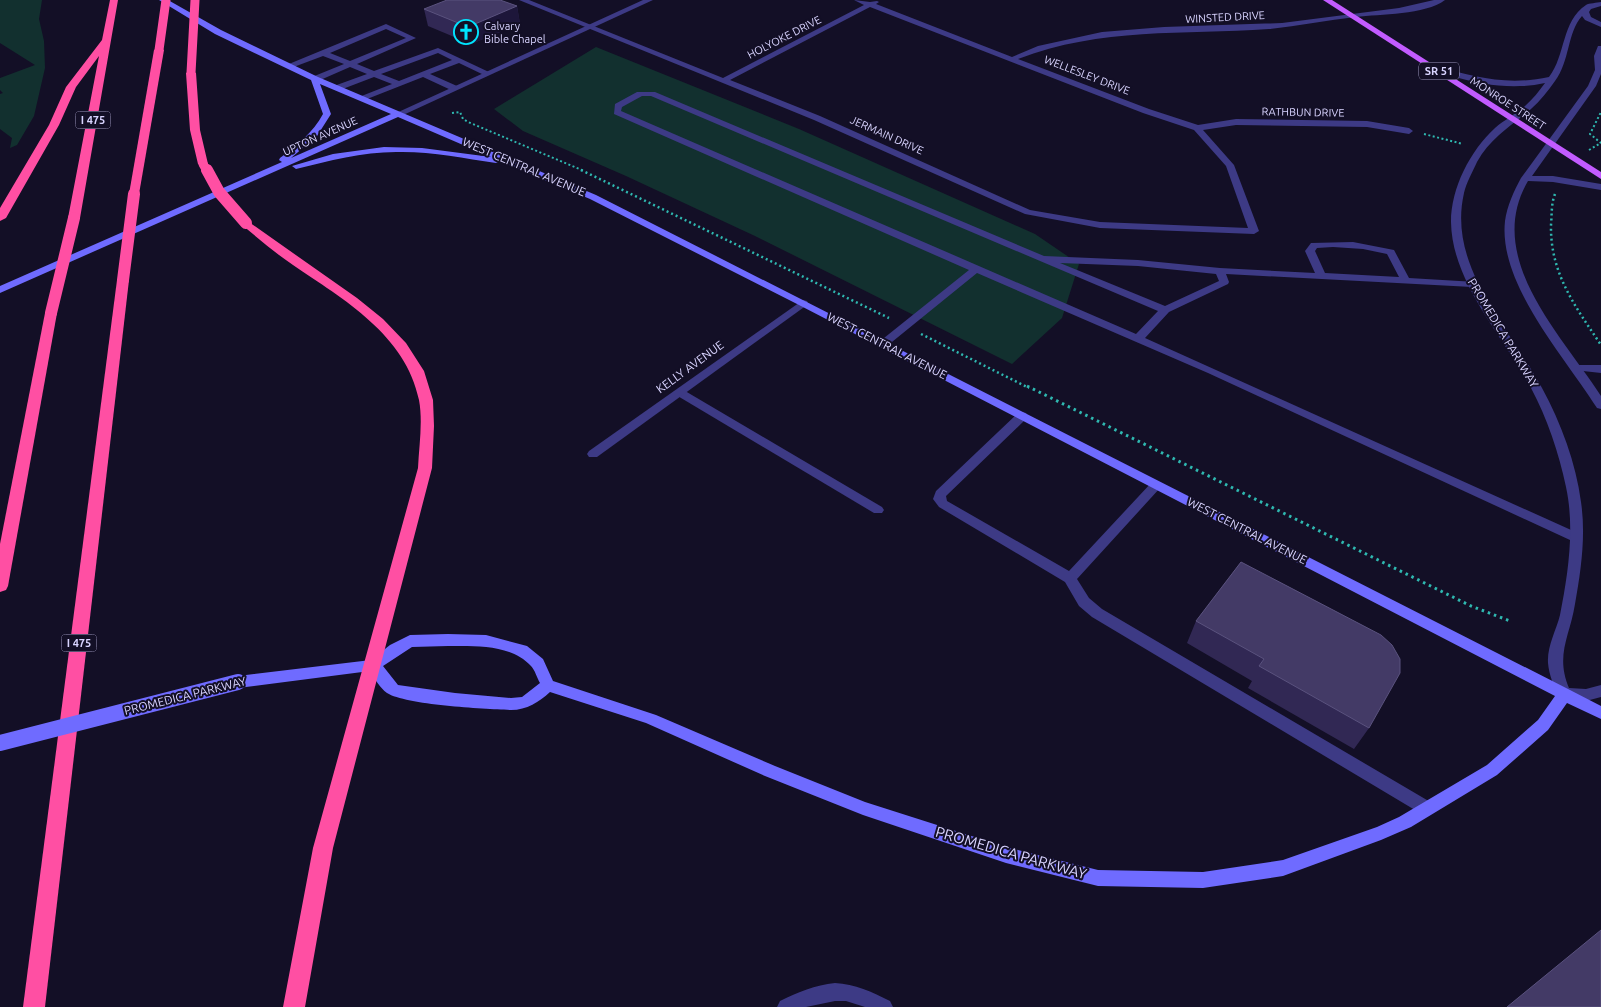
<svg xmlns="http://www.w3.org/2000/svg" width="1601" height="1007" viewBox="0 0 1601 1007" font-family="Ubuntu,sans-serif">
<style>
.green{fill:#12302f}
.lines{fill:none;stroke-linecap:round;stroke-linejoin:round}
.path-far2{stroke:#2fb8b0;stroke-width:2;stroke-dasharray:2 2.5;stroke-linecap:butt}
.path-far1{stroke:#2fb8b0;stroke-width:2.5;stroke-dasharray:2 3;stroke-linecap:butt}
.path{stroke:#2fb8b0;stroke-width:3;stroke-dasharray:2.5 4;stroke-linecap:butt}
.service{fill:#3d3a85;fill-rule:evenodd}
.minor{fill:#3d3a85;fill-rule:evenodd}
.tertiary{fill:#3d3a85;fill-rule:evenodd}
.secondary{fill:#6f6bff;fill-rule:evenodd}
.primary{fill:#c25bff;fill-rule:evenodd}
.motorway{fill:#ff4fa3;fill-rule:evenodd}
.secondary-bridge{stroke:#6f6bff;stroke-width:16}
.motorway-bridge-far1{stroke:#ff4fa3;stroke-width:9}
.motorway-bridge{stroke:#ff4fa3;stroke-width:12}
.wall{fill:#312854}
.shaded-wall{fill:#1d163a}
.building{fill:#433a66;stroke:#5a527e}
.labels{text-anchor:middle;stroke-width:4;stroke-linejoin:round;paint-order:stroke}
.far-street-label{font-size:11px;fill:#d9d4ff;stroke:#130f26}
.far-poi-label{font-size:11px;fill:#d9d4ff;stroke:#130f26;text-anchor:start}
.shield{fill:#130f26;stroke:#9e99be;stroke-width:1}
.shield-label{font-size:11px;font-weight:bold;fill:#d9d4ff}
.street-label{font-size:12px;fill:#d9d4ff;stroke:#130f26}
.near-street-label{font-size:15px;fill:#d9d4ff;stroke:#130f26}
</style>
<rect width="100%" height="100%" fill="#130f26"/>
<!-- green -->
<g class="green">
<path d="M0,0H42L39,19L44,41L45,68L34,116L17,145L10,148L12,138L0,129V94L3,93L0,90V78L35,65L0,43Z"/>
<path d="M596,47L799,129L1035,234L1079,264L1062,318L1012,364L755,236L626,176L523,131L494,109Z"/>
</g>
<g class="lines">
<!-- path-far2 -->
<g class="path-far2">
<path d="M452,113L460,112L463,119L468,122L584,171"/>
<path d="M1424,134L1463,144"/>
<path d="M1589,150L1601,143L1590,134L1601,112"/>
</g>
<!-- path-far1 -->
<g class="path-far1">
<path d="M581,170L889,318"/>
<path d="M1555,194C1551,204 1552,214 1551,225C1550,273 1575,306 1601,345"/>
<path d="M921,334L1029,388"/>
</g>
<!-- path -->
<path class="path" d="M1027,386L1471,606L1510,621"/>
<!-- service -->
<g class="service">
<path d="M386,24L416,38L357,64L374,71L438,48L491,73L484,75L459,63L430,74L457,86V90H451L423,77L362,101L358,99L359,97L392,84L374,77L340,90H334V86L367,74L350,67L318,81H312V77L344,64L323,56L291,68L284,66ZM386,29L406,38L350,61L330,53ZM438,53L452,60L399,81L381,74Z"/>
<path d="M637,92H655L1044,256L1138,260L1220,268L1315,273L1305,251L1311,243L1353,242L1394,250L1409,278L1476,282V286L1472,287L1226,274L1229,282L1228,284L1169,312L1145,338L1580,534L1581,537L1580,540H1570L1208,373L977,273L887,346H879L878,344L879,342L969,270L614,114L615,104ZM642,96H651L1158,311L1136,334L621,111L622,107ZM1333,247L1363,249L1387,254L1399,277L1325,273L1315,251L1317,248ZM1060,263L1138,266L1216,274L1219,281L1165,306Z"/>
<path d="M1578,365H1601V373L1574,370L1572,368L1574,366Z"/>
<path d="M680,388L882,507L884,510L882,513H874L676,395L674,392Z"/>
<path d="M1022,412L1026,413L1028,416L1026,419L946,496L947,501L1069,571L1152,482H1160L1162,485L1160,488L1077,579L1089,598L1102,609L1432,803L1434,808L1432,813L1426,815L1420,813L1092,617L1079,606L1065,582L939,507L933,499L936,491L1018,413Z"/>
<path d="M835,983C855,984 872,992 890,1001L893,1007H865L846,1001H835L806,1007H777L780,1001C798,992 815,985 835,983Z"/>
</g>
<!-- minor -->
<g class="minor">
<path d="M519,0H529L723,78L864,5L854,0L870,2L877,1L879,2L876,4L1012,57L1038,46L1102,32L1164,27L1282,23L1399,8L1434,0H1445C1425,15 1380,14 1356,17C1327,20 1298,26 1269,29C1183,35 1101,27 1018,59L1149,109L1198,125L1236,119L1367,121L1409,128L1413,131L1409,134L1367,127L1236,125L1203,130L1234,165L1259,231L1254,234L1100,228L1025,214L814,120ZM870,7L1143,113L1194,130L1226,166L1248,228L1100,222L1030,210L820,116L730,80Z"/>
<path d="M803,300L807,301L808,303L807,305L597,457H589L587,454L589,451Z"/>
</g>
<!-- tertiary -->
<g class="tertiary">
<path d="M643,0H653L401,116L394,114Z"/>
<path d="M1601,2V6L1591,9L1589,12L1591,17L1601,22V27L1585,20L1582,16C1567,33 1570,61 1555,81C1548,91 1540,101 1531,109C1511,126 1490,138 1477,162C1473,171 1466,183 1464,193C1447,267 1510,328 1542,388C1561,423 1576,463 1581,502C1586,535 1581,571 1575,604C1570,636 1555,655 1569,688L1586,689L1601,685V697L1586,701L1560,698C1554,687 1549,675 1548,663C1547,646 1556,631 1560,615C1568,575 1575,528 1566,487C1559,453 1547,418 1531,388C1504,337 1452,283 1451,222C1451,188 1470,151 1495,128C1504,120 1516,114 1525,106C1533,99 1539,91 1545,83C1513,90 1483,85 1452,76C1445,74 1436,72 1430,68L1434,66C1476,77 1506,86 1549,77C1566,55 1561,22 1586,5C1589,3 1597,3 1601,2Z"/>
<path d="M1598,46H1601V74L1596,86L1532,176H1553L1601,184V190L1553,182L1528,181C1483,258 1562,335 1601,396V409L1597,408C1565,357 1498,284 1505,221C1507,206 1514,191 1521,178L1588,86L1595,70L1594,56Z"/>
</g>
<!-- secondary -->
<path class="secondary" d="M159,0H168L221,30L318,77L596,195L1570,690L1601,706V719L1567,703L1548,730L1497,775L1411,827L1381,840L1283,876L1203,888L1098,886L1006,863L863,815L765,776L646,723L550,692C539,702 527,710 511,710C485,709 406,705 387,693C380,688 375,679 370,671L238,688L233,686L231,682L233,678L238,676L371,660L390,645L410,635L448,634L486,635L527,646L543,659L553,681L656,715L775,766L865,802L1006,847L1098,870L1203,872L1283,860L1377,827L1399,817L1487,765L1538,720L1555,696L799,305L590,199L500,161L496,163C463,158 429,151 396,152C362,152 329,161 296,169L292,166L333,154L384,147L422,148L491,157L398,117L0,293V286L282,162L279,160L280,158C297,145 313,133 323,114L311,80L215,34ZM320,84L391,114L291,158L317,136L331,114ZM448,646C476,646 510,644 531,666C535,670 537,678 540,683L522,697L511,698L455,693L398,685L383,666L412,647Z"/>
<!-- primary -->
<path class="primary" d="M1323,0H1332L1601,172V179Z"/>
<!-- motorway -->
<g class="motorway">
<path d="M110,0H118L80,218L74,221L68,218L99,56L76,87L59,125L6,218L0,221V208L49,125L66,87L102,40Z"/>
<path d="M159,47L164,50L139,194L134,197L129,194L154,50Z"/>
<path d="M191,70L196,73L200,130L208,164L203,167L198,164L190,130L186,73Z"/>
<path d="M246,220L357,298L383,319L406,343L424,371L433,400L434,426L432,468L333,848L305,1007H283L313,848L418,468C419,446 423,422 419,400C406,335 343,299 293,265C275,253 259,239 242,225L240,223L242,221Z"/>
<path d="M123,276L129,280L45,1007H23L117,280Z"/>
<path d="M51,309L57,313L8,586L6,590L0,592V544L45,313Z"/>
</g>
<!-- secondary-bridge -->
<path class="secondary-bridge" d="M0,743L238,682"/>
<!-- motorway-bridge-far1 -->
<g class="motorway-bridge-far1">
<path d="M159,50L166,0"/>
<path d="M191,73L195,0"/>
<path d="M203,164L207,171"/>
</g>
<!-- motorway-bridge -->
<g class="motorway-bridge">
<path d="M207,170L219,192L246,223"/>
<path d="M123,280L134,194"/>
<path d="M51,313L74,218"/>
</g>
</g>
<!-- wall -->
<g class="wall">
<path d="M517,6L520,24L471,44L428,26L424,9Z"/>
<path d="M1241,562L1369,728L1354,749L1248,688L1252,681L1187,643L1196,621Z"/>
</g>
<!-- shaded-wall -->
<path class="shaded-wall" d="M517,6L520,24L471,44L468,27Z"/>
<!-- building -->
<g class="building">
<path d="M447,0H500L517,6L468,27L424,9Z"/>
<path d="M1241,562L1381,635L1392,645L1400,659V673L1369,728L1259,666L1264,659L1196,621Z"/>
<path d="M1601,930V1007H1507Z"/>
</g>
<!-- icons -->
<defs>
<symbol id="church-ring" viewBox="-11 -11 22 22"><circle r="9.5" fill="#130f26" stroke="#00e5ff" stroke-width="1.5"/><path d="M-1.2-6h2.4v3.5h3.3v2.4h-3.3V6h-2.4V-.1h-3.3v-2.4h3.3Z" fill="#00e5ff"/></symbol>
</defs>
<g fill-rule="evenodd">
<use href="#church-ring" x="452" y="18" width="28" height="28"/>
</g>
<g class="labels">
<!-- far-street labels -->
<g class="far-street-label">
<text transform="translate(1225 17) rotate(-3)" y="4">WINSTED DRIVE</text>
<text transform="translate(784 37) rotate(-27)" y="4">HOLYOKE DRIVE</text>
<text transform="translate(1087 75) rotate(21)" y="4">WELLESLEY DRIVE</text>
<text transform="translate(1508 103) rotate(33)" y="4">MONROE STREET</text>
<text transform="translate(1303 112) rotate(1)" y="4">RATHBUN DRIVE</text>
<text transform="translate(887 135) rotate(24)" y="4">JERMAIN DRIVE</text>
<text transform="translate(320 136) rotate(-24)" y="4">UPTON AVENUE</text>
</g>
<!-- far-poi labels -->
<g class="far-poi-label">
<text x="484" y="30">Calvary<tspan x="484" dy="13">Bible Chapel</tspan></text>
</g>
<!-- shield labels -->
<g class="shield">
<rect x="1419" y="62.5" width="40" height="17" rx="4"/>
<rect x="75.5" y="111.5" width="35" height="17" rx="4"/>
<rect x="61.5" y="634.5" width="35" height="17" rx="4"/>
</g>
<g class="shield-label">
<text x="1439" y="75">SR 51</text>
<text x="93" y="124">I 475</text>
<text x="79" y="647">I 475</text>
</g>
<!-- street labels -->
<g class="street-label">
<text transform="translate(524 167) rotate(23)" y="4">WEST CENTRAL AVENUE</text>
<text transform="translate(1503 333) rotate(59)" y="4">PROMEDICA PARKWAY</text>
<text transform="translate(887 346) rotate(27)" y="4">WEST CENTRAL AVENUE</text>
<text transform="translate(690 367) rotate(-36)" y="4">KELLY AVENUE</text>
<text transform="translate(1247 531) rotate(27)" y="4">WEST CENTRAL AVENUE</text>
<text transform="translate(185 696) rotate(-14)" y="4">PROMEDICA PARKWAY</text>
</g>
<!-- near-street labels -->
<g class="near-street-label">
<text transform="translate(1011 853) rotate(16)" y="5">PROMEDICA PARKWAY</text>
</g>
</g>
</svg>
